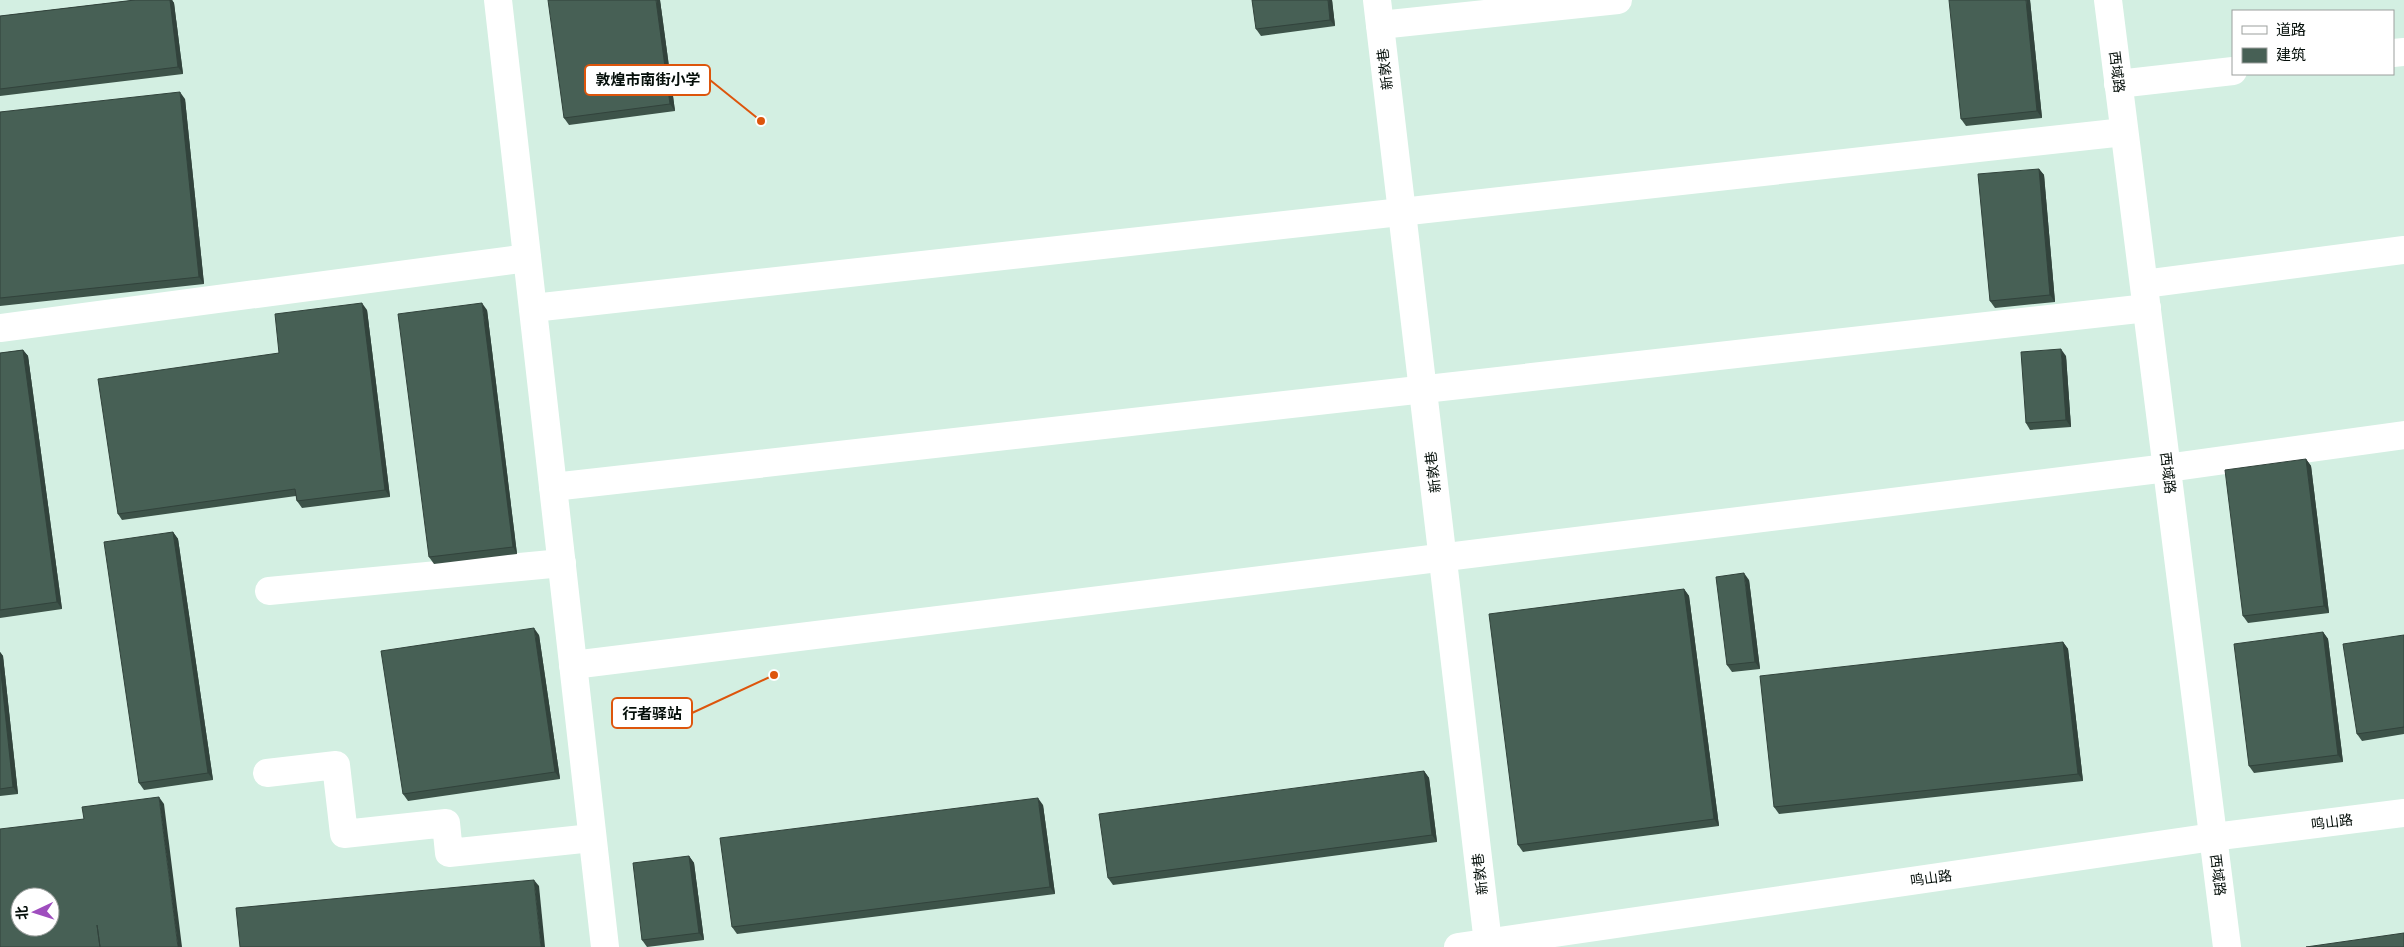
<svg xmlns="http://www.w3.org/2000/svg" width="2404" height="947" viewBox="0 0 2404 947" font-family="Overpass,'Noto Sans SC',sans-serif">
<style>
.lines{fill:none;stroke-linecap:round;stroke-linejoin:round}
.minor{stroke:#fff;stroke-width:28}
.major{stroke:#fff;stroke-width:28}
.wall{fill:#3d5349}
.shaded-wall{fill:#32433c}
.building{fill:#476055;stroke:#32433c;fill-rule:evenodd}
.labels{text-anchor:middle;stroke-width:5;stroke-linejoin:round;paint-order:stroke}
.street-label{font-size:14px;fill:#050f0a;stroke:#fff}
.leader{fill:none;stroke:#dd550c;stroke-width:2}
.callout-dot{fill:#dd550c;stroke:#fff;stroke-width:2}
.callout{fill:#fff;stroke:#dd550c;stroke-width:2}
.callout-label{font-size:15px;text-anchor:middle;font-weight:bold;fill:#050f0a}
</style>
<rect width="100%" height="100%" fill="#d3efe2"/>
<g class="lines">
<!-- minor -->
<g class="minor">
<path d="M498,0L605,947"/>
<path d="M1377,0L1488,943"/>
<path d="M2108,0L2227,947"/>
<path d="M1380,25L1618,0"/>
<path d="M2393,53L2404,52"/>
<path d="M2118,84L2233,71"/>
<path d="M2144,284L2404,250"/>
<path d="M533,308L2124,132"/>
<path d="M0,328L527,258"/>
<path d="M553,487L2147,308"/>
<path d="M269,591L562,563"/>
<path d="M573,665L2167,468L2404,435"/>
<path d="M267,773L336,765L344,834L446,823L449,853L592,838"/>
</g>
<!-- major -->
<path class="major" d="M1458,947L2213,837L2404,813"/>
</g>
<!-- wall -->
<g class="wall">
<path d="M135,0H172L174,3L183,74L0,96V16Z"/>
<path d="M660,0L675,111L569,125L564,118Z"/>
<path d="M1332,0L1335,26L1261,36L1256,29Z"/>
<path d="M2030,0L2042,118L1966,126L1961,119Z"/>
<path d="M185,99L204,284L0,306V112Z"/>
<path d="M2039,169L2044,175L2055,302L1995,308L1990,301Z"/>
<path d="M367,310L390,497L302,508L297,501L296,496L122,520L118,514L279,353Z"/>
<path d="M487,310L517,554L434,564L429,557Z"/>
<path d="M23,350L28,356L62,609L0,618V353Z"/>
<path d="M2066,356L2071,427L2030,430L2026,423Z"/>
<path d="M2306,459L2311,466L2329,613L2248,623L2243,616Z"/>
<path d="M173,532L178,539L213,780L144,790L139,783Z"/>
<path d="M1749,580L1760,669L1732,672L1727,665Z"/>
<path d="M1684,589L1689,596L1719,826L1523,852L1518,845Z"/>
<path d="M2323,632L2328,639L2343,762L2254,773L2249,766Z"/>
<path d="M539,635L560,779L408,801L403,794Z"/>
<path d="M2404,635V734L2362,741L2357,734Z"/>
<path d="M2063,642L2068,649L2083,781L1779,814L1774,807Z"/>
<path d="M0,652L3,656L18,794L0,796Z"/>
<path d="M1424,771L1429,778L1437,842L1113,885L1108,878Z"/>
<path d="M1043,805L1055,894L737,934L732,927Z"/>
<path d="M689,856L694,863L704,940L647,947L642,940Z"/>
</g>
<!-- shaded-wall -->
<g class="shaded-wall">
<path d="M170,0H172L174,3L183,74L178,67Z"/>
<path d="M656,0H660L675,111L670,104Z"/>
<path d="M1328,0H1332L1335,26L1330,20Z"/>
<path d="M2026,0H2030L2042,118L2037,111Z"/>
<path d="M180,92L185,99L204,284L199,277Z"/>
<path d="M2039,169L2044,175L2055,302L2050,295Z"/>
<path d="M362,303L367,310L390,497L385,490Z"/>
<path d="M482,303L487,310L517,554L513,547Z"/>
<path d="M2061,349L2066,356L2071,427L2066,420Z"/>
<path d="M23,350L28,356L62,609L57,602Z"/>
<path d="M2306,459L2311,466L2329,613L2324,606Z"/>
<path d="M173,532L178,539L213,780L208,773Z"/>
<path d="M1744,573L1749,580L1760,669L1755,662Z"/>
<path d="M1684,589L1689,596L1719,826L1714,819Z"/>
<path d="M534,628L539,635L560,779L555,772Z"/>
<path d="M2323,632L2328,639L2343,762L2338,755Z"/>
<path d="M2063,642L2068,649L2083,781L2078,774Z"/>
<path d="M0,652L3,656L18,794L13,787L0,664Z"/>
<path d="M1424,771L1429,778L1437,842L1432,835Z"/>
<path d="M159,797L164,804L182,947H178Z"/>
<path d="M1038,798L1043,805L1055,894L1050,887Z"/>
<path d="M689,856L694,863L704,940L699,933Z"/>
<path d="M534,880L539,886L545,947H541Z"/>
</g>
<!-- building -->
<g class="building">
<path d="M135,0H170L178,67L0,89V16Z"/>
<path d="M548,0H656L670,104L564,118Z"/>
<path d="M1252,0H1328L1330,20L1256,29Z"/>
<path d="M1949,0H2026L2037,111L1961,119Z"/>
<path d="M180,92L199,277L0,298V112Z"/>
<path d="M2039,169L2050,295L1990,301L1978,174Z"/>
<path d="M362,303L385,490L297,501L295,489L118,514L98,379L279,353L275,314Z"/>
<path d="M482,303L513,547L429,557L398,314Z"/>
<path d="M2061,349L2066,420L2026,423L2021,352Z"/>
<path d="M23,350L57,602L0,610V353Z"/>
<path d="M2306,459L2324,606L2243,616L2225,470Z"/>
<path d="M173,532L208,773L139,783L104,542Z"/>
<path d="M1744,573L1755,662L1727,665L1716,577Z"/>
<path d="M1684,589L1714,819L1518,845L1489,614Z"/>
<path d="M534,628L555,772L403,794L381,651Z"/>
<path d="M2323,632L2338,755L2249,766L2234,644Z"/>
<path d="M2404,635V727L2357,734L2343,644Z"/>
<path d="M2063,642L2078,774L1774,807L1760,676Z"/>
<path d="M0,664L13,787L0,789Z"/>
<path d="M1424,771L1432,835L1108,878L1099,814Z"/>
<path d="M159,797L178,947H100L97,925L100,947H0V829L84,819L82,807ZM20,897H50V927H20Z"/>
<path d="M1038,798L1050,887L732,927L720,838Z"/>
<path d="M689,856L699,933L642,940L633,863Z"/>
<path d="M534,880L541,947H240L236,908Z"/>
<path d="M2404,933V947H2306Z"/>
</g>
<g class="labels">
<!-- street labels -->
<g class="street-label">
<text transform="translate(1385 69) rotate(-97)" y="5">新敦巷</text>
<text transform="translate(2117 72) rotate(83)" y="5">西域路</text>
<text transform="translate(1433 472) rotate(-97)" y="5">新敦巷</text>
<text transform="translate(2168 473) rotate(83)" y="5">西域路</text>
<text transform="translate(2332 822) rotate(-7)" y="5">鸣山路</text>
<text transform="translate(1480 874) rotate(-97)" y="5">新敦巷</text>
<text transform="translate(2218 875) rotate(83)" y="5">西域路</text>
<text transform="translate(1931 878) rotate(-8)" y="5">鸣山路</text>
</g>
</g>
<!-- callouts -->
<path class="leader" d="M761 121L710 80M774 675L692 713"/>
<g class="callout-dot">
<circle cx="761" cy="121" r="5"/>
<circle cx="774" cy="675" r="5"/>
</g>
<g class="callout">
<rect x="585" y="65" width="125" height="30" rx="5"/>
<rect x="612" y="698" width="80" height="30" rx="5"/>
</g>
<g class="callout-label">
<text x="648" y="85">敦煌市南街小学</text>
<text x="652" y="719">行者驿站</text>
</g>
<!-- legend -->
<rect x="2232" y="10" width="162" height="65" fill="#ffffff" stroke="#9b9f9d"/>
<rect x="2242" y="26" width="25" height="8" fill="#ffffff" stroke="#9b9f9d"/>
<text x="2276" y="35" font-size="15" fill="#050f0a">道路</text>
<rect x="2242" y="48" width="25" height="15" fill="#476055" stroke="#9b9f9d"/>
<text x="2276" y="60" font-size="15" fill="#050f0a">建筑</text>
<!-- north arrow -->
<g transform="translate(35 912) rotate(266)"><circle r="24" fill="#ffffff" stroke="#9b9f9d"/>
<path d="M0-4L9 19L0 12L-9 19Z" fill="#9f4ebe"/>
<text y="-8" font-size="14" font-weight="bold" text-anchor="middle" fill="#050f0a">北</text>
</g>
</svg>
